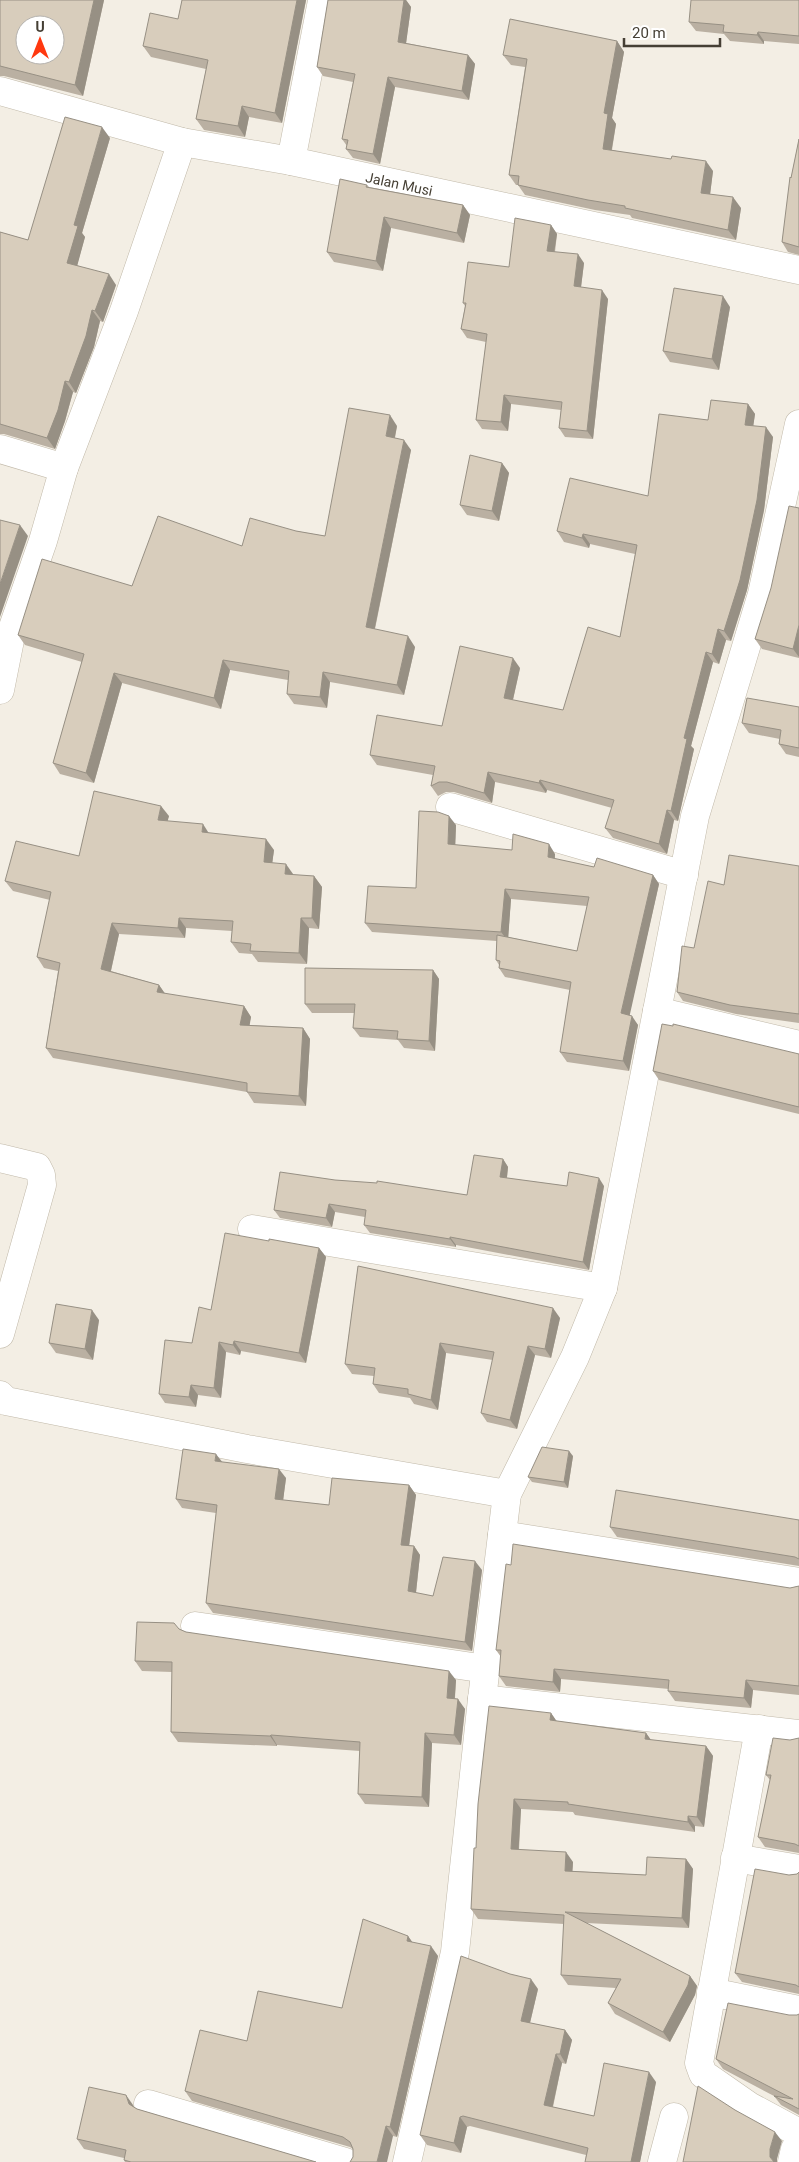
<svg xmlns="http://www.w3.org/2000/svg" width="799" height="2162" viewBox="0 0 799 2162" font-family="Roboto,sans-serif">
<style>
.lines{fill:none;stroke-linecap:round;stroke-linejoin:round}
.street-casing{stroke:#c1b9a9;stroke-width:29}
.street{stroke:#fff;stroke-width:28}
.wall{fill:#bab0a2;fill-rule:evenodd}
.shaded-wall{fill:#979084}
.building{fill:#d8cdbc;stroke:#979084;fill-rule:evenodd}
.labels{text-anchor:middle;stroke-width:4;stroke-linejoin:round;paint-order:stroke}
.street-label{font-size:14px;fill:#453f34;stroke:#fff}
</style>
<rect width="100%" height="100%" fill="#f3eee4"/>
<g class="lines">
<defs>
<g id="street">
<path d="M0,91L182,142L291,161L799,270"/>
<path d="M291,161L322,1"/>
<path d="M0,449L64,468"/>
<path d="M0,690L12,630L43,541L64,468L124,311L182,142"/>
<path d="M450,807L684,875"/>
<path d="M657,1011L799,1045"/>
<path d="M0,1158L37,1167L41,1175L42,1185L0,1334"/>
<path d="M252,1229L603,1288"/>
<path d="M0,1395L6,1401L247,1449L507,1494"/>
<path d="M502,1535L799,1582"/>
<path d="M195,1626L486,1669"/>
<path d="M482,1699L799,1734"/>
<path d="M759,1729L699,2063L703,2074L749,2106L799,2133"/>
<path d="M735,1858L799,1869"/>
<path d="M711,1992L799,2010"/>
<path d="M148,2104L345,2162"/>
<path d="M407,2162L455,1952L482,1699L507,1494L575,1357L603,1288L695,816L762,594L799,424"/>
<path d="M662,2162L674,2117"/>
<path d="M792,2162L795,2149"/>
</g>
</defs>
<!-- street casing -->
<use href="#street" class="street-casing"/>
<!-- street -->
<use href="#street" class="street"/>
</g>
<!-- wall -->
<g class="wall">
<path d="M0,0H104L83,96L4,76H0Z"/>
<path d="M182,0H306L282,123L249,117L245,137L204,130L196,119L206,69L151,57L143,46L178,19Z"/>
<path d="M328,0H406L411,7L406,43L468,55L475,64L469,100L395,87L380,164L353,158L346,149L347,146L342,139L353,82L323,76L317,67Z"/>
<path d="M799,0V44L764,41V44L730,41L724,34L696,31L689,22Z"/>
<path d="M617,41L624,52L612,118L616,124L612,150L713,171L710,194L741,208L736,240L632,218L630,215L595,210L525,195L518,185H516L509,175L525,67L511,65L503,55Z"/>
<path d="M110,138L82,233L85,237L77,265L116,285L103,322L100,321L94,347L76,393L73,392L65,421L55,449L4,434H0V232L28,240Z"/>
<path d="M799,139V255L788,252L782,242L791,178Z"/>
<path d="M367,185L369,187L463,205L470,215L464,243L391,228L383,271L334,262L327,252Z"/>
<path d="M551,225L557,234L555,252L584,263L581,287L608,299L593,439L565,437L559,428L561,410L511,404L508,431L482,429L476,420L486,342L467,338L461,329L465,306L463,303L509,267Z"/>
<path d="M730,307L719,370L670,362L663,351Z"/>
<path d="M748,404L755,414L753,426L773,437L764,510L747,590L731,641L726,640L719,664L713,662L691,746L694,749L678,821L674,820L667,854L613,838L605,828L612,808L547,790L546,793L495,782L492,803L454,792H446L438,796L431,786L433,775L377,765L370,755L442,726L520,668L513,700L563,710L620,637L635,554L590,544L589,548L564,542L557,531L648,496L708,420Z"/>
<path d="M397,426L395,438L411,450L375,629L415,647L404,695L330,682L327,708L294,704L287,694L288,680L230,670L221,709L122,683L94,783L60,774L53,763L82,662L25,645L18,635L132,586L242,546L296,531L325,536Z"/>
<path d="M502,463L509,473L499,521L467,515L460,505Z"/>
<path d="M799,508V658L762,649L755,639Z"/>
<path d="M799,707V757L786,754L779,744L780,739L749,733L742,723Z"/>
<path d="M169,816L167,821L209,833L274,850L272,863L293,874V875L314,876L322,887L319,929L309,928L307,964L258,962L252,954L239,953L231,942L232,931L186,928L185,938L119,934L111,971L159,985L165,994L244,1006L251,1017L249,1025L303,1028L310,1039L306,1106L254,1103L247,1092L53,1058L46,1048L58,971L44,968L37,957L50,900L13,891L5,881L79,856Z"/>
<path d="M456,825L455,845L555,854V859L594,867L653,875L659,884L629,1015L638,1025L629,1071L567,1062L560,1052L570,990L505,977L499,968V965L496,960L497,941L372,932L365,923L416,888ZM511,899L587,906L577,951L508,937Z"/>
<path d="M799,866V1023L736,1014L683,1001L677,992L694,948L724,885Z"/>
<path d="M433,970L439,979L435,1051L404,1048L398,1040L360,1037L353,1028L354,1013H312L305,1004Z"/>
<path d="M799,1054V1114L659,1080L653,1071Z"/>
<path d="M503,1159L508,1167L507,1178L567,1186H604L589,1270L456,1245V1247L370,1233L364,1225L365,1217L335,1212L332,1227L280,1218L274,1210L335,1180L467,1195Z"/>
<path d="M269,1241L319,1248L326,1257L306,1363L241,1351L240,1355L226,1352L221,1398L198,1395L196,1407L165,1403L159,1394L192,1343L211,1310Z"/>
<path d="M358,1266L560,1318L551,1358L535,1355L517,1429L487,1422L481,1413L493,1360L446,1353L438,1410L414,1404L410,1398L379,1393L373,1384L374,1376L352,1374L345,1364Z"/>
<path d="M99,1320L93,1360L56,1353L49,1343Z"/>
<path d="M573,1456L568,1488L532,1482L528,1477Z"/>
<path d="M222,1462L286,1478L283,1500L329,1505L409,1485L416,1495L409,1545L414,1546L420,1555L416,1593L433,1596L482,1570L472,1651L213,1613L206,1603L216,1513L182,1508L176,1499Z"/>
<path d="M799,1520V1566L617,1537L610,1527Z"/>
<path d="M798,1586H799V1695L753,1690L751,1708L675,1701L668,1691L669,1689L561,1679L560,1692L506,1686L499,1676L501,1657L496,1650L790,1588Z"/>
<path d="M179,1629L186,1632L456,1680L455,1698L465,1709L461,1745L432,1743L429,1807L365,1804L358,1794L360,1751L277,1745V1746L178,1742L171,1732L172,1672L142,1671L135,1661Z"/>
<path d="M551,1713L556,1721L646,1733L651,1740L706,1746L713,1756L704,1827L695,1826V1832L575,1815L573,1812L521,1809L519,1850L573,1862L572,1871L646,1875L686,1859L693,1869L689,1928L586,1923L690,1976L697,1986L695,1995L670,2042L615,2014L608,2003L616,1988L568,1985L561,1975L564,1924L478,1919L471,1909L476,1848Z"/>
<path d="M799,1738V1853L765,1847L758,1837L770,1780L766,1775L790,1740Z"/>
<path d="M799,1872V1994L742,1982L735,1973L789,1875L797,1874Z"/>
<path d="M408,1936L412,1942L438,1956L397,2137L393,2136L353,2157V2149L350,2147L192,2101L185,2091L247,2041L342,2008Z"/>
<path d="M538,1989L530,2023L565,2030L572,2040L566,2064L562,2063L553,2107L594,2116L656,2082L640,2162H585L586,2155L470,2126L467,2127L461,2153L427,2145L420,2135Z"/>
<path d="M799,2014V2115L781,2105L774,2096L723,2069L716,2059L789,2015H797Z"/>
<path d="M133,2105L134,2107L137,2109L316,2162H125L124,2160V2158L84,2149L77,2139Z"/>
</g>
<!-- shaded-wall -->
<g class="shaded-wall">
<path d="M94,0H104L83,96L75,85Z"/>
<path d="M297,0H306L282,123L275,113Z"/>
<path d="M404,0H406L411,7L405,51L398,42Z"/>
<path d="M758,32L764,41V44L757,35Z"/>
<path d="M617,41L624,52L612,118L616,124L610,159L603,149L604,113Z"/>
<path d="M468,55L475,64L469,100L462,91Z"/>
<path d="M388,77L395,87L380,164L373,154Z"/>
<path d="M242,106L249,117L245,137L238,126Z"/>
<path d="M102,127L110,138L82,233L85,237L75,274L67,263L74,225Z"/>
<path d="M706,161L713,171L709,203L701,193Z"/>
<path d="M733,197L741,208L736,240L728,230Z"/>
<path d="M463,205L470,215L464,243L457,233Z"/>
<path d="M384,217L391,228L383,271L376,261Z"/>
<path d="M551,225L557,234L553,260L547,251Z"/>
<path d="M578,254L584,263L580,295L574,286Z"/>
<path d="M109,274L116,285L103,322L95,311Z"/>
<path d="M602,290L608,299L593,439L587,431Z"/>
<path d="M723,296L730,307L719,370L712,359Z"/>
<path d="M92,310L100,321L94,347L76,393L69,382Z"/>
<path d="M65,381L73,392L65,421L55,449L47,438Z"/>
<path d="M504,395L511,404L508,431L501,422Z"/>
<path d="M748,404L755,414L752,435L745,425Z"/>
<path d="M390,415L397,426L393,446L386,436Z"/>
<path d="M766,427L773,437L764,510L747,590L731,641L724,631Z"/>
<path d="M404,440L411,450L373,637L366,627Z"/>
<path d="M502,463L509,473L499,521L492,511Z"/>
<path d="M20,525L28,536L0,617V584Z"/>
<path d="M583,534L590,544L589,548L582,538Z"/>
<path d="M799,625V657L793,649Z"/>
<path d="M718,629L726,640L719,664L712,654Z"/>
<path d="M408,636L415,647L404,695L397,685Z"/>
<path d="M706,652L713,662L691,746L694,749L678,821L671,811L684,738Z"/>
<path d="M513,658L520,668L511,708L504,698Z"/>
<path d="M223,660L230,670L221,709L214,698Z"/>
<path d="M323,672L330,682L327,708L320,697Z"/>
<path d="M114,673L122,683L94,783L86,773Z"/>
<path d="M488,772L495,782L492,803L484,793Z"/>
<path d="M540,780L547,790L546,793L539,783Z"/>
<path d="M161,806L169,816L165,831L158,820Z"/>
<path d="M667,810L674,820L667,854L659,844Z"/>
<path d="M449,816L456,825L455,853L448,844Z"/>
<path d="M203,824L210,835L202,832Z"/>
<path d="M266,839L274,850L271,873L264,862Z"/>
<path d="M549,844L555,854L554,867L548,857Z"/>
<path d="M286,864L293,874V885L285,874Z"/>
<path d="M653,875L659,884L628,1023L621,1013Z"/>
<path d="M314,876L322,887L319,929L312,918Z"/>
<path d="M505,889L511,899L508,941L501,932Z"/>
<path d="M179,918L186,928L185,938L178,928Z"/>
<path d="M301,918L309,928L307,964L299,953Z"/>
<path d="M112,923L119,934L109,979L101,969Z"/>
<path d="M433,970L439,979L435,1051L429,1041Z"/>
<path d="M159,985L166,995L157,992Z"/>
<path d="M244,1006L251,1017L248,1035L240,1025Z"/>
<path d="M632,1016L638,1025L629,1071L623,1061Z"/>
<path d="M303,1028L310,1039L306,1106L299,1096Z"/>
<path d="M503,1159L508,1167L506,1185L500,1177Z"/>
<path d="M599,1178L604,1186L589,1270L583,1262Z"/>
<path d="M329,1204L335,1212L332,1227L326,1218Z"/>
<path d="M450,1237L456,1245V1247L450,1239Z"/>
<path d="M319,1248L326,1257L306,1363L299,1353Z"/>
<path d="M553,1308L560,1318L551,1358L545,1349Z"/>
<path d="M92,1310L99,1320L93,1360L85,1349Z"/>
<path d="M234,1341L241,1351L240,1355L233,1345Z"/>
<path d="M219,1342L226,1352L221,1398L214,1388Z"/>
<path d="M440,1343L446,1353L438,1410L431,1400Z"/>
<path d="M528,1346L535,1355L517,1429L510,1420Z"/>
<path d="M191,1385L198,1395L196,1407L189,1397Z"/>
<path d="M569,1451L573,1456L568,1488L564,1482Z"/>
<path d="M216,1454L223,1463L215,1461Z"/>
<path d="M279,1469L286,1478L282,1509L275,1499Z"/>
<path d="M409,1485L416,1495L408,1554L401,1545Z"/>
<path d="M414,1546L420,1555L415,1601L408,1591Z"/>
<path d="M475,1561L482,1570L472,1651L465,1642Z"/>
<path d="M554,1669L561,1679L560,1692L553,1682Z"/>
<path d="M449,1671L456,1680L454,1708L447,1698Z"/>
<path d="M746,1680L753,1690L751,1708L744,1698Z"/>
<path d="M458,1699L465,1709L461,1745L454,1735Z"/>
<path d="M551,1713L558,1723L550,1720Z"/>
<path d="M425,1733L432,1743L429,1807L422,1797Z"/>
<path d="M646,1733L653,1743L645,1739Z"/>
<path d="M271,1735L277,1745V1746L270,1736Z"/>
<path d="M706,1746L713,1756L704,1827L697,1817Z"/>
<path d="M514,1799L521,1809L518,1859L511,1849Z"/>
<path d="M688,1816L695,1826V1832L688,1822Z"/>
<path d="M566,1852L573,1862L572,1881L565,1871Z"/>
<path d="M686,1859L693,1869L689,1928L682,1918Z"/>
<path d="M408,1936L415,1946L407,1941Z"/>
<path d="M431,1946L438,1956L397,2137L390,2127Z"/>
<path d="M690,1976L697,1986L695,1995L670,2042L663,2032Z"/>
<path d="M531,1979L538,1989L528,2031L521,2021Z"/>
<path d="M565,2030L572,2040L566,2064L560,2054Z"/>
<path d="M556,2054L562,2063L551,2114L544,2105Z"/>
<path d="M649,2072L656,2082L640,2162H631Z"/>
<path d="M126,2095L133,2105L136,2114L129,2104Z"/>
<path d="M460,2117L467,2127L461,2153L454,2143Z"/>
<path d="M386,2126L393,2136L387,2162H377Z"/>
<path d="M775,2132L782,2141L777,2159V2162H774L770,2157V2149Z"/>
</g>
<!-- building -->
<g class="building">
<path d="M0,0H94L75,85L0,66ZM25,25H55V55H25Z"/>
<path d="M182,0H297L275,113L242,106L238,126L196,119L208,60L143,46L150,13L178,19Z"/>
<path d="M328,0H404L398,42L468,55L462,91L388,77L373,154L346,149L348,140L342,139L355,74L317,67Z"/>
<path d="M691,0H799V36L758,32L757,35L723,32L724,25L689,22Z"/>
<path d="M510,19L617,41L604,113L608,114L603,149L671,159L672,156L706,161L701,193L733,197L728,230L625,208V206L588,200L518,185L519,176L509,175L527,59L503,55Z"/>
<path d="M65,117L102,127L74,225L78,226L67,263L109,274L95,311L92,310L86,336L69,382L65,381L58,410L47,438L0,424V232L28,240Z"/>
<path d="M799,139V247L782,242L790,177L791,178Z"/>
<path d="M340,179L367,185L366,187L463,205L457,233L384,217L376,261L327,252Z"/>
<path d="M515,218L551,225L547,251L578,254L574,286L602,290L587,431L559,428L562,402L504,395L501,422L476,420L487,334L461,329L466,303H463L468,262L509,267Z"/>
<path d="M674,288L723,296L712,359L663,351Z"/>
<path d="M711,400L748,404L745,425L766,427L757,500L740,580L724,631L718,629L712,654L706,652L684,738L687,739L671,811L667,810L659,844L605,828L614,800L540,780L539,783L488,772L484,793L447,782H439L431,786L435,766L370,755L377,715L442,726L460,646L513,658L504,698L563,710L588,627L620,637L637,545L583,534L582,538L557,531L570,478L648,496L659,414L708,420Z"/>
<path d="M349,408L390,415L386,436L404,440L366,627L408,636L397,685L323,672L320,697L287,694L289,671L223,660L214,698L114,673L86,773L53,763L84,654L18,635L42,559L132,586L158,516L242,546L250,518L296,531L325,536Z"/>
<path d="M470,455L502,463L492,511L460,505Z"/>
<path d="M789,506L799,508V625L793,649L755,639L771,588Z"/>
<path d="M0,520L20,525L0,584Z"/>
<path d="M747,698L799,707V748L779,744L781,730L742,723Z"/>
<path d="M94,791L161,806L158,820L203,824L202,832L266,839L264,862L286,864L285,874L314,876L312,918H301L299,953L250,951L251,944L231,942L233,921L179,918L178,928L112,923L101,969L159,985L157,992L244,1006L240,1025L303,1028L299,1096L247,1092V1083L46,1048L60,963L37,957L51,892L5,881L16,841L79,856Z"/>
<path d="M419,811L438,812L449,816L448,844L512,850L513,834L549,844L548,857L594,867L597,858L653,875L621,1013L632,1016L623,1061L560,1052L571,982L499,968L500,961L496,960L497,935L577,951L589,897L505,889L501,932L365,923L368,886L416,888Z"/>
<path d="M729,855L799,866V1014L730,1005L677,992L682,946L694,948L708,881L724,885Z"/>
<path d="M305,968L433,970L429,1041L397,1039L398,1031L353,1028L355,1004H305Z"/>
<path d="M662,1024L673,1026V1024L799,1054V1107L653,1071Z"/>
<path d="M474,1155L503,1159L500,1177L567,1186L569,1172L599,1178L583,1262L450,1237V1239L364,1225L366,1210L329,1204L326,1218L274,1210L280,1172L335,1180L377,1183V1181L467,1195Z"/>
<path d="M225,1233L269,1241V1239L319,1248L299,1353L234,1341L233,1345L219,1342L214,1388L191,1385L189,1397L159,1394L165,1340L192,1343L199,1307L211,1310Z"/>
<path d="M358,1266L553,1308L545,1349L528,1346L510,1420L481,1413L494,1352L440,1343L431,1400L408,1394V1389L373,1384L375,1368L345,1364Z"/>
<path d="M56,1304L92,1310L85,1349L49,1343Z"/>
<path d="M542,1447L569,1451L564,1482L528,1477Z"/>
<path d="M183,1449L216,1454L215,1461L279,1469L275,1499L329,1505L332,1478L409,1485L401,1545L414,1546L408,1591L433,1596L443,1557L475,1561L465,1642L206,1603L217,1505L176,1499Z"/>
<path d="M616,1490L799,1520V1559L795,1557L610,1527Z"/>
<path d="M513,1544L790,1588L799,1586V1686L746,1680L744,1698L668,1691L669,1680L554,1669L553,1682L499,1676L501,1650H496L506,1564L511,1565Z"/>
<path d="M137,1622L174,1623L179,1629L186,1632L449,1671L447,1698L458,1699L454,1735L425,1733L422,1797L358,1794L360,1742L271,1735L270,1736L171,1732L172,1662L135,1661Z"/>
<path d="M489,1706L551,1713L550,1720L646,1733L645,1739L706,1746L697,1817L688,1816V1822L568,1804V1802L514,1799L511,1849L566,1852L565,1871L646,1875L647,1857L686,1859L682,1918L565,1912L690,1976L688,1985L663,2032L608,2003L621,1979L561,1975L564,1915L471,1909L474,1848H476L478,1804Z"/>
<path d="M773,1738L790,1740L799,1738V1846L795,1844L758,1837L771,1775H766Z"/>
<path d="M755,1869L789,1875L797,1874L799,1872V1987L796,1985L735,1973Z"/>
<path d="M363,1919L408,1936L407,1941L431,1946L390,2127L386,2126L377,2162H350L353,2157V2149L350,2142L343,2137L185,2091L200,2030L247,2041L258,1991L342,2008Z"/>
<path d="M461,1956L510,1974L531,1979L521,2021L565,2030L560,2054H556L544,2105L594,2116L604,2063L649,2072L631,2162H585L588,2148L463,2116L460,2117L454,2143L420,2135Z"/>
<path d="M728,2003L789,2015H797L799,2014V2109L774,2096L793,2099L716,2059Z"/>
<path d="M698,2086L735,2110L775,2132L770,2149V2157L774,2162H683Z"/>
<path d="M89,2087L126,2095L129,2104L137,2109L316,2162H131L124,2160L126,2150L77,2139Z"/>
</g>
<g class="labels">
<!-- street labels -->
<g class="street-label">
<text transform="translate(399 184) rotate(12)" y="5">Jalan Musi</text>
</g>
</g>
<!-- north arrow -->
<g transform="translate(40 40)"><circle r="24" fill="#ffffff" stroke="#b5b2ae"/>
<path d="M0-4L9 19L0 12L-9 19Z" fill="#ff380f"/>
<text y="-8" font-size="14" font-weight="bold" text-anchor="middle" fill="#453f34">U</text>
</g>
<!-- scale -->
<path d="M624 38v8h96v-8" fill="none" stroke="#453f34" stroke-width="2.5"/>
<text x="632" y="38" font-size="15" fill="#453f34" stroke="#ffffff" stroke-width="4" paint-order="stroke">20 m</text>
</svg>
